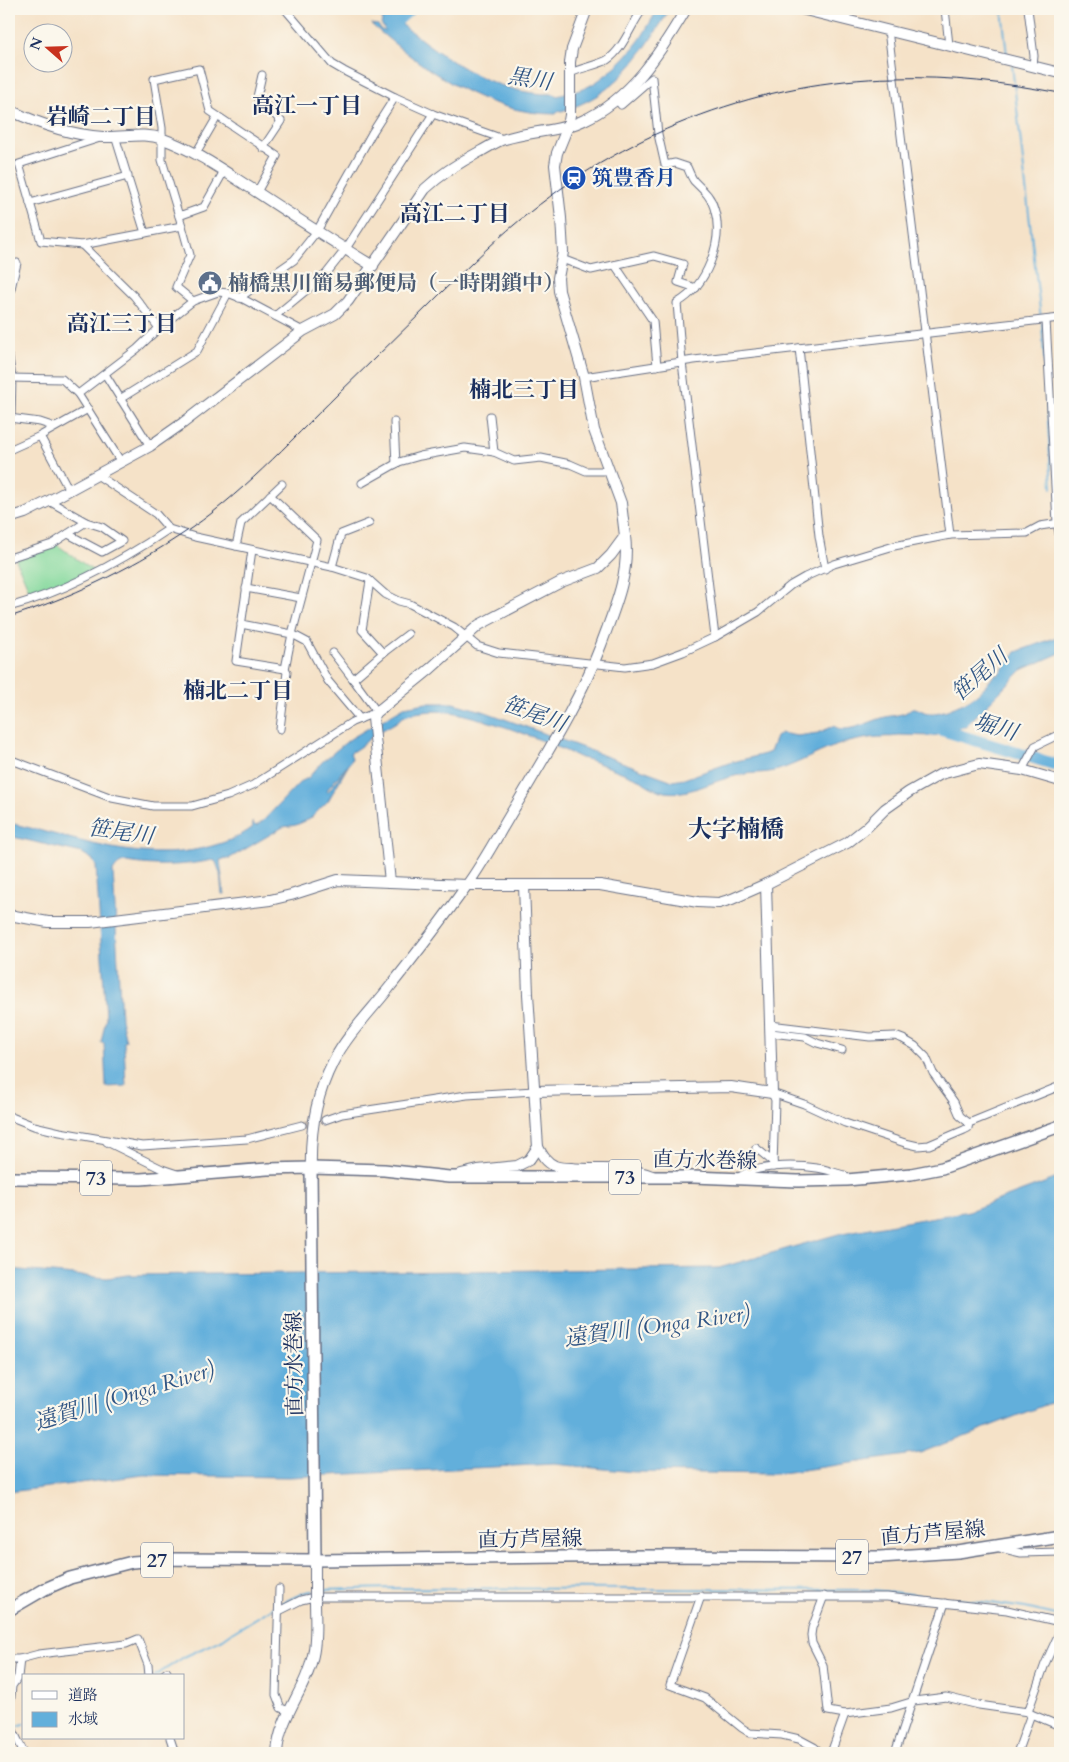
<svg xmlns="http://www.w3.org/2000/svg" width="1069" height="1762" viewBox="0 0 1069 1762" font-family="Cardo,'Noto Serif JP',serif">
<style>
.green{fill:#82d89b;stroke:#4e847c}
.water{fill:#62afdb;stroke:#3e6f9c}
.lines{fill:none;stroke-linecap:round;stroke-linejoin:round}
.stream{stroke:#62afdb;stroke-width:2}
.river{stroke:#62afdb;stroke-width:12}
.street-tunnel{stroke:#c9beb3;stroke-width:7;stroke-dasharray:7 3.5;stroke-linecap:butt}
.street-casing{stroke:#676e83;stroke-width:9}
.secondary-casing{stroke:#676e83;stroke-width:12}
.primary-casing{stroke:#676e83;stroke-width:14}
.street{stroke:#fff;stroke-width:7}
.secondary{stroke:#fff;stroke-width:10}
.primary{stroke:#fff;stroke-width:11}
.tram{stroke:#1b2f5e;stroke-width:1}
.secondary-bridge-casing{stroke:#676e83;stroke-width:12;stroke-linecap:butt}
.secondary-bridge{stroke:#fff;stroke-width:10}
.labels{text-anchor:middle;stroke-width:4.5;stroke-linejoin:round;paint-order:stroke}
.shield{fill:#fbf7ec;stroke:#5e6b89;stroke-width:1}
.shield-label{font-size:20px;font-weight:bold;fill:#1b2f5e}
.transit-label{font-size:21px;font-weight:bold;fill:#164399;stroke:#fbf7ec;text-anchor:start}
.service-label{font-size:21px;font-weight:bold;fill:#4e5e75;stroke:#fbf7ec;text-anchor:start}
.street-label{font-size:21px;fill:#1b2f5e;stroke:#fbf7ec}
.water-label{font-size:22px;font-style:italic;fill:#305584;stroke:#fbf7ec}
.neighbourhood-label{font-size:22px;font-weight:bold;fill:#1b2f5e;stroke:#fbf7ec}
.quarter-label{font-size:24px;font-weight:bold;fill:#1b2f5e;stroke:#fbf7ec}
</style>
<rect width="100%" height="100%" fill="#fbf7ec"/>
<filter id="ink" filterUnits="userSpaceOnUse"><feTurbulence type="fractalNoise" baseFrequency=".02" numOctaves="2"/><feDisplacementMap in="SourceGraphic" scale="10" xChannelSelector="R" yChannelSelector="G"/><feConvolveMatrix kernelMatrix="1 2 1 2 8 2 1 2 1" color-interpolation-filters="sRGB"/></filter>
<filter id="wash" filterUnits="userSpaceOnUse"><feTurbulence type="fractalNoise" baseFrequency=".0096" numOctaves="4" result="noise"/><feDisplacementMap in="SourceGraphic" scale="20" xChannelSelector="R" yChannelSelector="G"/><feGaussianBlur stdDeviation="1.12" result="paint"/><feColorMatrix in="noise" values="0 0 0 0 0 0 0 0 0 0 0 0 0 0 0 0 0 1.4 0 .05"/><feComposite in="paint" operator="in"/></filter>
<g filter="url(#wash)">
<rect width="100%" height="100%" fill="#f5e2c8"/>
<!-- green -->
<path class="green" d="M56,544L95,572L32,597L16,560Z"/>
<!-- water -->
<g class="water">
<path d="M364,9H379L384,14H389C436,52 491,96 554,94L557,96C569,93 581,91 591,85C608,76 635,49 644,33C649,25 653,17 658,9H670C640,57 616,97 558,112L556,114C484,114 423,69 371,24L378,25L381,30L386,31L381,24L383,19L380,18L377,12L373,10L367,11Z"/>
<path d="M1060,636V653L1022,670L966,726L934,736L898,735C892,738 889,736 883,737C871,737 857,740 845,743C822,749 801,763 778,770C766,774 753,772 740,775C704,781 675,809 639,779L590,760L581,758C543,740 502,724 461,714C447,710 408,709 398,721C389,727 377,732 369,739C363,745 357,749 350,753L352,758L351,761L326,791L328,792L348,766L328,801L310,819L296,825L283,827L230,858L220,860L224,894H222L220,873L216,862L213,860C183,866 158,867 127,862C120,862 117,865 113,871L121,1019L126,1041L124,1042L126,1086L106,1087L104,1043H101L106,1018L96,866L92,859L82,853L9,836V823C74,837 137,864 204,848C221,844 239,838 253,827L252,822L256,826L263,821L300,782L308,778L322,762L350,739L404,707L426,703H453L483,711L673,781L684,779L729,763L765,754L770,752L776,737L781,733L797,736L818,733L834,726C844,735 871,721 882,718C887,716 901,715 905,713C908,712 910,707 915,708C920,709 924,713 929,713C939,714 950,709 959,705C974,699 985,688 994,675H998L1016,652Z"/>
<path d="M1060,1177V1399L920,1453L775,1474L634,1472L554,1464L289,1477L144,1475L9,1492V1269L107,1278L128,1275L719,1268L842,1233L969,1211Z"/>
</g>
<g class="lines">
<!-- stream -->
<g class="stream">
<path d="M1002,9L1007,56"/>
<path d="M1012,65L1041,319"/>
<path d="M1042,323L1052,488"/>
<path d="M1057,540L1060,551"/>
<path d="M320,1590L389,1588L873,1590L991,1603L1025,1608L1060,1616"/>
<path d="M280,1604L306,1592L313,1591"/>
<path d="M155,1676L184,1657L223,1639L230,1634L276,1606"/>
<path d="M14,1727L24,1724"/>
</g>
<!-- river -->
<g class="river">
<path d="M390,27L410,9"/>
<path d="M932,727L1060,766"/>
</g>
</g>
</g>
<g filter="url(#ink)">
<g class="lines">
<!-- street-tunnel -->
<path class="street-tunnel" d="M302,1125L325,1120"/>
<defs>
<g id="street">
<path d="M285,9L332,64L344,71L395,97L433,114L503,139"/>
<path d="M833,9L834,17"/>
<path d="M945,9L949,45"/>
<path d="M1028,9L1034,56L1033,66"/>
<path d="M888,30L950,535"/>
<path d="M570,73C578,69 601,64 607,60C624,49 631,24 643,9"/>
<path d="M262,75L257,97L281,121L263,148"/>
<path d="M617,100L621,105L652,78L658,134L665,165L675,163L687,167C689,171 691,177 694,181C702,189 711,196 714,208C725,241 706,287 677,303L682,362L715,637"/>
<path d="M115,136L145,233"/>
<path d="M100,138L19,164L41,241L82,245L182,226L162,160V128L154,79L199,69L210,111L277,156L257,192"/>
<path d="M196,153L217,117"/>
<path d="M30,203L128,176"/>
<path d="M179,216L204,207L224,171"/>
<path d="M182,226L190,255L176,287L193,301"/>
<path d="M82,245L134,296L159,328"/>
<path d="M562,259L591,270L654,256L683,264L678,282L696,288"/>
<path d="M615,265L653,321L657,366"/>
<path d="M9,297L17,263"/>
<path d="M239,298L294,260L317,231L372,133L395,97"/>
<path d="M275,316L326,274L345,250L433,114"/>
<path d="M1046,320L1057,523L1060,538"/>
<path d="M799,348L819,536L825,569"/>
<path d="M9,358L12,378L11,418"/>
<path d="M105,374L150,446"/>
<path d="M584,377L694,360L1060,318"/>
<path d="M9,378L62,379L78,394L121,462"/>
<path d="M78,394L137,349L159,328L193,301L218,292L228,293L243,299L303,331"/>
<path d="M120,399L197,351L228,293"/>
<path d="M490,416L494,452"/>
<path d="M9,418L40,422L55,427"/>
<path d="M394,422L396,464"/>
<path d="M40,436L69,490"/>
<path d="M9,450L40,436L88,409"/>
<path d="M97,475L156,514L169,529L195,537L332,567L367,578L385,594L399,601L410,604L454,627L477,646L499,653L625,667L653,663L683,652L715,637L758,612L791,585L805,577L834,564L894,546L950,535L1027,533L1040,526L1060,523"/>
<path d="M362,483L399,462L420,456L465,448L494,452L514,461L541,458L570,464L586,471H610"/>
<path d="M68,534L102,552L122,541L102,527L86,522"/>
<path d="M236,546L241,523L282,484"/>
<path d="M252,550L236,661L285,669L292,634L317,540L270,495"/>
<path d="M9,558L52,544L86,522L49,501"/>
<path d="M332,567L341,534L369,523"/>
<path d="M370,581L362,630L383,653L408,634"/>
<path d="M246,588L301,598"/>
<path d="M9,607C67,591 120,562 169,529"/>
<path d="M241,624L292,634L307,642L328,681L360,719"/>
<path d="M333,653L353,679"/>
<path d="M280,729L287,672L285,669"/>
<path d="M9,759L112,798L153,806H192L228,796L253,785L352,722L377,712L353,679L383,653"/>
<path d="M1022,770L1035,746L1060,734"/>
<path d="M770,1025L870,1037L895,1036L903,1039L915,1046L926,1057L933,1073L954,1102L960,1116L969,1123"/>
<path d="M771,1033L805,1037L817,1043L842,1050"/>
<path d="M772,1093L804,1104L845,1123L905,1143L918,1146L929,1145L964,1130L968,1128L969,1123L1060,1086"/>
<path d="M772,1093L775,1100L773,1167"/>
<path d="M9,1116L34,1126L60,1132L142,1146L247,1139L302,1125"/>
<path d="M325,1120L342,1114L467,1095L534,1091"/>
<path d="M107,1142L162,1169L177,1174"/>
<path d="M756,1148L773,1162"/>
<path d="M737,1179C752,1164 797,1165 817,1168C826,1169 835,1173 844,1175L847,1180"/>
<path d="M1000,1548L1021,1553L1060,1552"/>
<path d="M279,1589L276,1695L281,1708L289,1711"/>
<path d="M701,1596L670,1685L705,1698L742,1728L750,1733L782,1735L799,1739L814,1747L821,1753"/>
<path d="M824,1596L812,1628L811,1635L812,1643L823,1665L828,1711L845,1714L891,1708L914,1701L946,1697L979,1705L1028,1712"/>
<path d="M279,1611L301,1600L314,1597H887L1007,1610L1060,1622"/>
<path d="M9,1659H20L39,1654L126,1644L138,1639L148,1665L149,1676"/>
<path d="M162,1676L167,1672"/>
<path d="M1031,1714L1060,1726"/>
<path d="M9,1717L12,1686L18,1677L20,1659"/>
<path d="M9,1722L24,1753"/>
<path d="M170,1738L175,1753"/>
<path d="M831,1753L845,1714"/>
<path d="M895,1753L945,1603"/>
<path d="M1017,1753L1031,1714L1028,1712L1045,1664L1060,1631"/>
</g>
<g id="secondary">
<path d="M801,9L1060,73"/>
<path d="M9,110C39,124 70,135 103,137C124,138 143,132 163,139C194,150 221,169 249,187C290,214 331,241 373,266"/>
<path d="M9,518L25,513L49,501L150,446L183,423L303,331L335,314L348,301L425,189C442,173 460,162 481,151C489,147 497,141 505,139C530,131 558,132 582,121C631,99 660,53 686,9"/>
<path d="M390,882L373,718L377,712L430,669L479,625L561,582L598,568L611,555L625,536L621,503L594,430L584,377L559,291L558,278L563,252L561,218L555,165L557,153L568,126L570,115V62L572,49L587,9"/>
<path d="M524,885L528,994L538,1147C542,1155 546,1162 555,1166C560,1168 566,1168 571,1168C598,1171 625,1165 652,1176"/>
<path d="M9,915L48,922H90L270,900L291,895L338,880L467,885H600L698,902L719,903L732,899L766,884L847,843L866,828L885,809L909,792L941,774L979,764L1022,770L1060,781"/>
<path d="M534,1091L731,1087L772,1093L766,884"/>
<path d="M311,1168C310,1132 316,1095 333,1062C346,1037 367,1015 385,993C413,958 441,922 467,885C486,859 501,829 518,802C548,751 580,700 601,645C614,609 630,575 625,536"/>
<path d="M461,1174L478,1170L517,1166L529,1160L538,1147"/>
<path d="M315,1579V1560"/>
<path d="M277,1753C279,1717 306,1690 313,1655C317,1637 315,1618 315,1600"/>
</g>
<g id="primary">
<path d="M311,1168L315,1560"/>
<path d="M9,1178L141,1179L267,1169L311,1168L384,1170L449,1177H693L798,1181L847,1180L911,1174L942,1168L1060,1126"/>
<path d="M9,1610L45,1589L70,1578L132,1562L175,1559L315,1560L643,1556L880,1557L958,1552L1060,1536"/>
</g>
</defs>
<!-- street casing -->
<use href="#street" class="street-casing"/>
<!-- secondary casing -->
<use href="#secondary" class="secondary-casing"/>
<!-- primary casing -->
<use href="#primary" class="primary-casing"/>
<!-- street -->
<use href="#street" class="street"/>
<!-- secondary -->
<use href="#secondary" class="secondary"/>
<!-- primary -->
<use href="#primary" class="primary"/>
<!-- tram -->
<path class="tram" d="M9,617C70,598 128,570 181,535C240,497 288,443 337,395C373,360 408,326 443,291C471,264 499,236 530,212C632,130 763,80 894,78C950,76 1005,83 1060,93"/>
<defs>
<path id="secondary-bridge" d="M315,1579V1600"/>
</defs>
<!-- secondary-bridge casing -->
<use href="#secondary-bridge" class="secondary-bridge-casing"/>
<!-- secondary-bridge -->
<use href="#secondary-bridge" class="secondary-bridge"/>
</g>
</g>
<!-- icons -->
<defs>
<symbol id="station-disc" viewBox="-11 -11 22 22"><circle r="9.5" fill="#1a4fb4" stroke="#fbf7ec"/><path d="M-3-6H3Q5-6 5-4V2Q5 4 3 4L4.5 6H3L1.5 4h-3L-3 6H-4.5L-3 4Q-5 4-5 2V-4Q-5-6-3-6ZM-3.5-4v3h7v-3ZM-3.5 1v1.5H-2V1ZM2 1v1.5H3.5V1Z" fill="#fff"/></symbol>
<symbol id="civic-disc" viewBox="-11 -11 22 22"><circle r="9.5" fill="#5c6f8a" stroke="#fbf7ec"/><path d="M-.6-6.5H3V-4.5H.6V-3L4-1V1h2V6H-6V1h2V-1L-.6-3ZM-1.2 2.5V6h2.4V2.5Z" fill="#fff"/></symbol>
</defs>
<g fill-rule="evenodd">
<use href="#station-disc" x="560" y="164" width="28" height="28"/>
<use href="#civic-disc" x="196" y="269" width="28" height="28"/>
</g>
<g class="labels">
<!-- shield labels -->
<g class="shield">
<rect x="609" y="1159.5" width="32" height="35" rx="4"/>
<rect x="80" y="1160.5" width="32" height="35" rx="4"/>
<rect x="836" y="1539.5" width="32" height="35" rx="4"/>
<rect x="141" y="1542.5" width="32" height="35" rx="4"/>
</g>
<g class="shield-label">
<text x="625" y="1184">73</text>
<text x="96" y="1185">73</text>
<text x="852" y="1564">27</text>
<text x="157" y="1567">27</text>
</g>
<!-- transit labels -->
<g class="transit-label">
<text x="592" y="185">筑豊香月</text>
</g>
<!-- service labels -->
<g class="service-label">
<text x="228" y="290">楠橋黒川簡易郵便局（一時閉鎖中）</text>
</g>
<!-- street labels -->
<g class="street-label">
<text transform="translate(705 1160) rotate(1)" y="7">直方水巻線</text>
<text transform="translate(294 1364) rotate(-91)" y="7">直方水巻線</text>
<text transform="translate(933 1533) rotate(-5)" y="7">直方芦屋線</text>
<text transform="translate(530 1539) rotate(-1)" y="7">直方芦屋線</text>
</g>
<!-- water labels -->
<g class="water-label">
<text transform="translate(530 78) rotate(9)" y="8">黒川</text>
<text transform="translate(979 674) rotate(-41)" y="8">笹尾川</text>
<text transform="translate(535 713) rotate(20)" y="8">笹尾川</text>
<text transform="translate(996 726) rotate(17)" y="8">堀川</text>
<text transform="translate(121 831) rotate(8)" y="8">笹尾川</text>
<text transform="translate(657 1325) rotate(-8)" y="8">遠賀川 (Onga River)</text>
<text transform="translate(124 1395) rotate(-17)" y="8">遠賀川 (Onga River)</text>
</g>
<!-- neighbourhood labels -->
<g class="neighbourhood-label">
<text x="307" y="113">高江一丁目</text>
<text x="101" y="124">岩崎二丁目</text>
<text x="455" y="221">高江二丁目</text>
<text x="122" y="331">高江三丁目</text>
<text x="524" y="397">楠北三丁目</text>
<text x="238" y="698">楠北二丁目</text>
</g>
<!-- quarter labels -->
<g class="quarter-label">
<text x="736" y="837">大字楠橋</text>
</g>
</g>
<!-- margin -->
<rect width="1069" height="1762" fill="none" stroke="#fbf7ec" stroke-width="30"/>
<!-- legend -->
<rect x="22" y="1674" width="162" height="65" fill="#fbf7ec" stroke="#a1a7b3"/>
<rect x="32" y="1691" width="25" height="8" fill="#ffffff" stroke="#a1a7b3"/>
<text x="68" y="1700" font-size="15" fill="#1b2f5e">道路</text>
<rect x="32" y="1712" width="25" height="15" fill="#62afdb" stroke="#a1a7b3"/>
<text x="68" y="1724" font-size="15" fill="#1b2f5e">水域</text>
<!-- north arrow -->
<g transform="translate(48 48) rotate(290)"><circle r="24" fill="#fbf7ec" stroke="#a1a7b3"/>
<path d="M0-4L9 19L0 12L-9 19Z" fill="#c8321e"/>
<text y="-8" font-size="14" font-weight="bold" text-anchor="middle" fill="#1b2f5e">N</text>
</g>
</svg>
